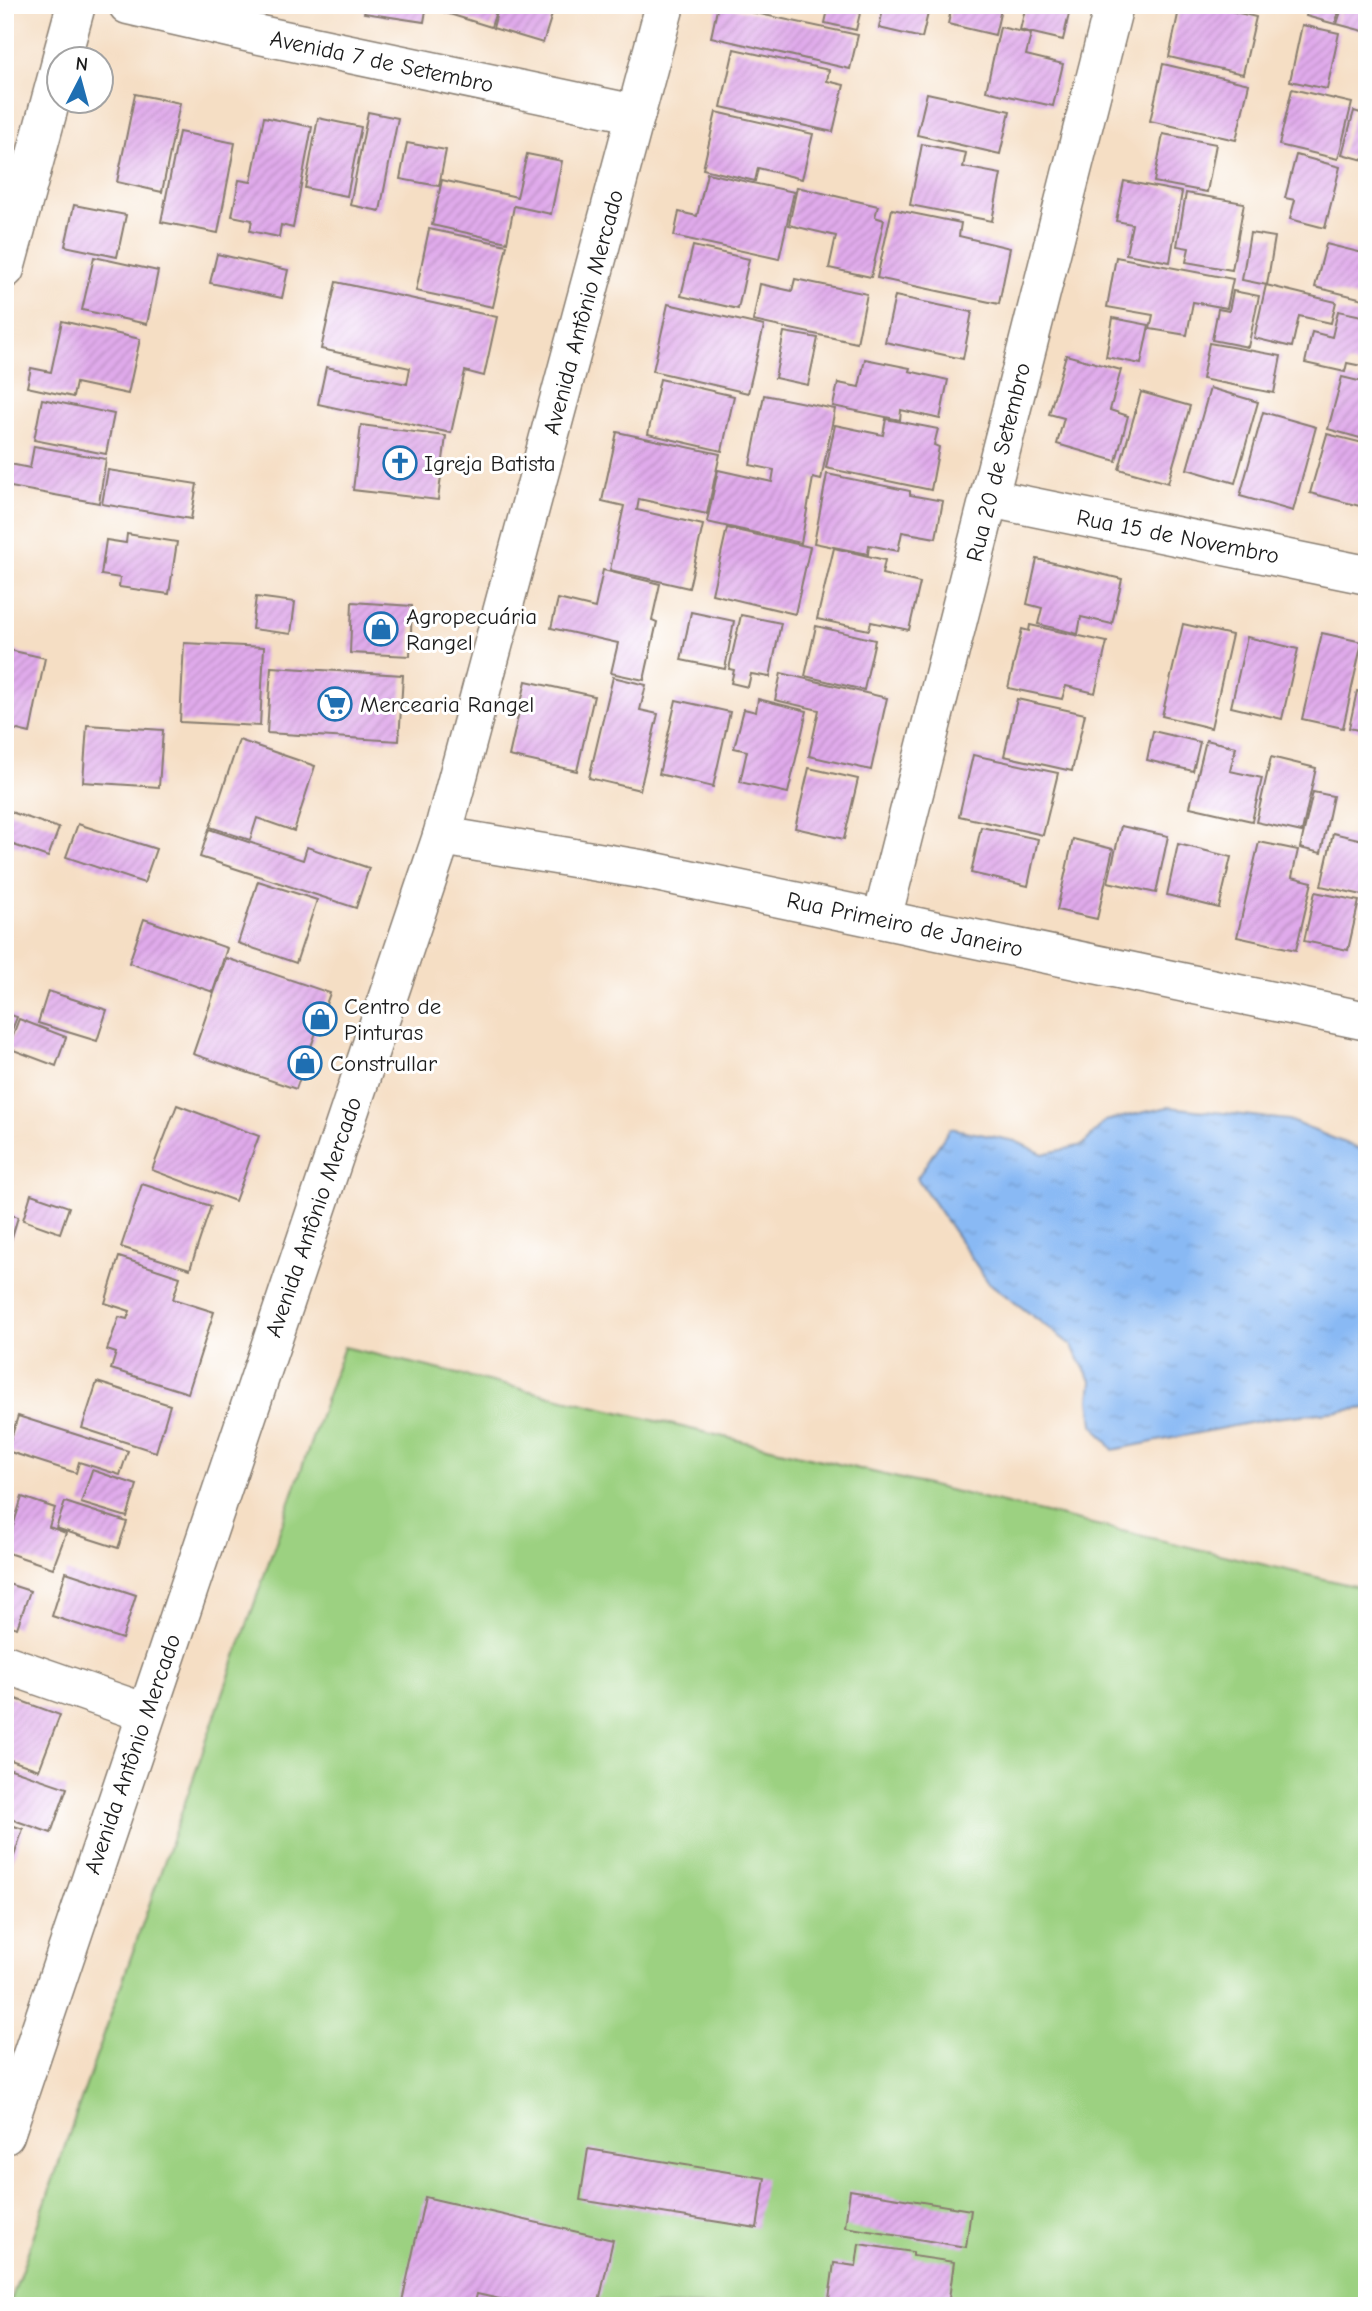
<svg xmlns="http://www.w3.org/2000/svg" width="1372" height="2311" viewBox="0 0 1372 2311" font-family="'Comic Neue',sans-serif">
<style>
.green{fill:#9cd181;stroke:#5c764e;stroke-width:2}
.water{fill:url(#water-ripples);stroke:#526a88;stroke-width:2}
.building{fill:url(#building-hatch)}
.lines{fill:none;stroke-linecap:round;stroke-linejoin:round}
.minor-casing{stroke:#887d70;stroke-width:41}
.minor{stroke:#fff;stroke-width:38}
.labels{text-anchor:middle;stroke-width:6;stroke-linejoin:round;paint-order:stroke}
.street-label{font-size:23px;fill:#1c1c1c;stroke:#fff}
.poi-label{font-size:23px;fill:#1c1c1c;stroke:#fff;text-anchor:start}
</style>
<defs>
<pattern id="water-ripples" width="26" height="14" patternUnits="userSpaceOnUse" patternTransform="scale(1.75)"><rect width="26" height="14" fill="#89b9f4"/><path d="M2 4q2-2 4 0t4 0M15 11q2-2 4 0t4 0" fill="none" stroke="#769ed1"/></pattern>
<pattern id="building-hatch" width="6" height="6" patternUnits="userSpaceOnUse" patternTransform="scale(1.75)"><rect width="6" height="6" fill="#e0aaeb"/><path d="M-1 1l2-2M0 6l6-6M5 7l2-2" fill="none" stroke="#c092c9"/></pattern>
</defs>
<rect width="100%" height="100%" fill="#fff"/>
<filter id="ink" filterUnits="userSpaceOnUse"><feTurbulence type="fractalNoise" baseFrequency=".0143" numOctaves="2"/><feDisplacementMap in="SourceGraphic" scale="14" xChannelSelector="R" yChannelSelector="G"/><feConvolveMatrix kernelMatrix="1 2 1 2 8 2 1 2 1" color-interpolation-filters="sRGB"/></filter>
<filter id="wash" filterUnits="userSpaceOnUse"><feTurbulence type="fractalNoise" baseFrequency=".00686" numOctaves="4" result="noise"/><feDisplacementMap in="SourceGraphic" scale="28" xChannelSelector="R" yChannelSelector="G"/><feGaussianBlur stdDeviation="1.57" result="paint"/><feColorMatrix in="noise" values="0 0 0 0 0 0 0 0 0 0 0 0 0 0 0 0 0 1.4 0 .05"/><feComposite in="paint" operator="in"/></filter>
<g filter="url(#wash)">
<rect width="100%" height="100%" fill="#f5dec4"/>
<!-- green -->
<path class="green" d="M344,1347L1367,1589V2306H9Z"/>
<!-- water -->
<path class="water" d="M1168,1107L1288,1120L1367,1152V1408L1274,1418L1113,1450L1093,1424L1090,1399L1092,1382L1071,1345L988,1282L917,1178L950,1128L1015,1141L1043,1154L1083,1145L1105,1121Z"/>
<g id="blocks">
<!-- building -->
<g class="building">
<path d="M366,5H427L424,22L364,13Z"/>
<path d="M445,5H498L491,27L443,12Z"/>
<path d="M499,5H555L543,43L493,28Z"/>
<path d="M718,5L858,35L850,69L711,37Z"/>
<path d="M829,5H862L856,30L825,23Z"/>
<path d="M884,5H930L922,38L879,28Z"/>
<path d="M952,5H1002L995,35L948,24Z"/>
<path d="M1026,5H1071L1063,40L1020,30Z"/>
<path d="M1180,5H1205L1256,17L1243,74L1169,57Z"/>
<path d="M1309,5H1341L1335,24L1306,16Z"/>
<path d="M1343,5H1367V32L1337,24Z"/>
<path d="M1302,25L1339,33L1327,89L1290,81Z"/>
<path d="M1000,27L1031,34L1026,55L1063,64L1053,106L986,91Z"/>
<path d="M734,49L829,70L827,81L844,85L833,132L721,107Z"/>
<path d="M1163,64L1249,84L1236,140L1150,121Z"/>
<path d="M1292,89L1352,103L1338,159L1279,145Z"/>
<path d="M927,93L1010,111L1000,154L917,135Z"/>
<path d="M135,94L180,103L162,192L117,182Z"/>
<path d="M1354,111L1367,115V161L1342,154Z"/>
<path d="M368,112L398,118L380,211L350,205Z"/>
<path d="M716,112L813,134L802,179L758,168L755,181L703,169Z"/>
<path d="M264,117L312,127L293,228L281,225L279,237L250,231L252,220L232,216L239,180L251,182Z"/>
<path d="M318,118L361,127L347,196L305,188Z"/>
<path d="M179,132L235,143L218,233L161,222Z"/>
<path d="M1163,134L1216,144L1207,192L1154,182Z"/>
<path d="M407,143L446,150L439,186L400,179Z"/>
<path d="M922,144L966,153L963,167L1001,174L992,221L910,205Z"/>
<path d="M527,154L562,161L551,214L514,206L507,242L432,225L442,180L517,197Z"/>
<path d="M1296,155L1340,167L1325,228L1290,219L1295,200L1285,198Z"/>
<path d="M707,173L794,192L779,259L674,236L679,212L697,216Z"/>
<path d="M1124,181L1182,192L1170,262L1126,254L1132,224L1116,221Z"/>
<path d="M797,187L878,206L875,217L884,220L871,277L829,268L836,236L789,225Z"/>
<path d="M1186,193L1244,203L1232,270L1186,262L1189,248L1177,246Z"/>
<path d="M74,205L126,215L117,257L65,246Z"/>
<path d="M892,209L961,223L959,236L1010,248L999,304L877,278Z"/>
<path d="M429,229L507,245L493,307L416,291Z"/>
<path d="M1250,233L1275,237L1267,285L1242,280Z"/>
<path d="M1326,244L1367,254V300L1315,287Z"/>
<path d="M693,246L749,259L738,309L681,296Z"/>
<path d="M217,254L288,270L282,298L210,283Z"/>
<path d="M94,257L158,271L147,324L82,310Z"/>
<path d="M1116,257L1233,279L1227,308L1193,302L1187,335L1150,329L1153,315L1107,307Z"/>
<path d="M795,279L867,294L857,343L753,321L760,284L792,291Z"/>
<path d="M336,282L497,317L484,376L465,371L451,433L318,404L326,367L407,384L410,368L321,349Z"/>
<path d="M1266,285L1336,302L1331,323L1299,316L1292,347L1254,338Z"/>
<path d="M1233,291L1259,296L1248,347L1212,340L1218,309L1229,311Z"/>
<path d="M895,296L972,312L963,359L885,342Z"/>
<path d="M668,304L764,326L748,393L653,371Z"/>
<path d="M1338,311L1367,317V367L1347,363L1345,372L1305,363L1312,332L1332,337Z"/>
<path d="M1113,318L1149,325L1141,364L1106,357Z"/>
<path d="M62,321L140,339L128,394L76,383L73,397L27,387L31,368L51,372Z"/>
<path d="M784,332L818,338L808,385L775,378Z"/>
<path d="M1209,343L1281,356L1274,393L1202,379Z"/>
<path d="M1066,355L1121,370L1110,410L1128,416L1116,461L1057,444L1064,418L1049,414Z"/>
<path d="M865,359L910,368L909,371L948,380L940,419L901,410L900,420L833,406L838,383L859,387Z"/>
<path d="M1342,377L1367,383V440L1328,429Z"/>
<path d="M660,379L734,396L722,451L648,434Z"/>
<path d="M1210,388L1258,402L1235,483L1187,469Z"/>
<path d="M1141,392L1190,406L1168,483L1119,469Z"/>
<path d="M764,395L835,409L821,480L813,478L801,543L707,522L718,470L772,482L774,470L750,465Z"/>
<path d="M42,399L114,414L106,454L34,440Z"/>
<path d="M1263,412L1316,427L1293,511L1240,496Z"/>
<path d="M886,419L938,429L934,445L939,447L931,490L826,468L835,425L883,435Z"/>
<path d="M361,425L446,436L438,500L353,490Z"/>
<path d="M617,432L720,454L707,514L639,499L637,510L703,525L689,588L610,570L624,506L602,501Z"/>
<path d="M1327,434L1367,444V508L1310,493Z"/>
<path d="M34,446L106,459L99,503L5,486V463L30,468Z"/>
<path d="M108,470L197,484L191,519L102,504Z"/>
<path d="M827,474L910,491V495L943,501L936,538L902,532L898,551L869,545L868,554L814,543Z"/>
<path d="M727,528L810,547L795,614L712,594Z"/>
<path d="M127,534L177,542L169,594L119,587L120,578L101,575L106,540L126,543Z"/>
<path d="M834,548L885,560L882,574L920,583L909,630L871,622L869,630L817,619Z"/>
<path d="M1037,559L1122,579L1112,624L1081,617L1078,634L1038,624L1042,608L1027,604Z"/>
<path d="M603,570L660,584L652,620L657,622L644,680L611,673L618,643L551,628L558,599L595,608Z"/>
<path d="M256,597L295,602L291,634L252,629Z"/>
<path d="M352,602L412,606L410,656L350,653Z"/>
<path d="M691,612L734,621L725,669L681,660Z"/>
<path d="M741,615L781,623L770,677L751,674L748,687L731,683L734,670L729,669Z"/>
<path d="M1183,624L1232,635L1211,728L1162,716Z"/>
<path d="M1030,625L1107,642L1095,693L1066,686L1062,699L1008,688L1022,629L1029,631Z"/>
<path d="M816,626L875,640L864,690L805,676Z"/>
<path d="M1322,633L1362,642L1343,728L1302,719Z"/>
<path d="M1247,637L1298,649L1282,719L1231,707Z"/>
<path d="M184,643L264,647L260,726L180,722Z"/>
<path d="M5,649L45,658L30,733L5,727Z"/>
<path d="M271,667L403,675L399,741L267,733Z"/>
<path d="M781,673L887,698L871,770L809,756L819,710L775,700Z"/>
<path d="M613,677L646,685L640,710L658,714L640,790L589,778Z"/>
<path d="M526,681L594,696L577,771L509,756Z"/>
<path d="M1357,691L1367,694V732L1349,728Z"/>
<path d="M758,699L807,711L788,793L740,782L747,751L734,748L744,709L756,712Z"/>
<path d="M1017,699L1085,714L1072,771L1004,756Z"/>
<path d="M676,700L730,712L713,787L659,774Z"/>
<path d="M87,725L163,730L159,787L83,782Z"/>
<path d="M1153,731L1200,742L1193,771L1147,760Z"/>
<path d="M239,740L315,766L294,831L257,818L250,840L210,827Z"/>
<path d="M1206,740L1236,747L1230,771L1262,778L1252,821L1190,807Z"/>
<path d="M973,755L1058,773L1043,835L959,816Z"/>
<path d="M1271,757L1316,768L1302,832L1256,822Z"/>
<path d="M809,768L858,779L844,839L795,828Z"/>
<path d="M1313,792L1333,796L1321,853L1300,848Z"/>
<path d="M5,810L59,828L48,857L5,842Z"/>
<path d="M78,824L156,849L144,883L66,857Z"/>
<path d="M1121,826L1168,836L1156,893L1108,882Z"/>
<path d="M981,827L1038,839L1028,886L971,873Z"/>
<path d="M209,829L303,860L307,847L369,868L356,908L200,857Z"/>
<path d="M1333,833L1367,841V896L1321,886Z"/>
<path d="M1073,839L1113,849L1097,919L1057,910Z"/>
<path d="M1259,842L1298,850L1292,877L1312,882L1296,950L1237,937Z"/>
<path d="M1178,844L1231,857L1219,908L1167,895Z"/>
<path d="M258,881L317,900L296,963L238,943Z"/>
<path d="M1315,892L1359,901L1348,950L1304,941Z"/>
<path d="M144,919L227,948L213,992L129,963Z"/>
<path d="M226,958L330,993L296,1089L193,1054Z"/>
<path d="M48,991L107,1010L97,1041L38,1023Z"/>
<path d="M5,1013L17,1017L5,1047Z"/>
<path d="M19,1019L66,1037L56,1066L8,1048Z"/>
<path d="M177,1105L259,1136L235,1201L152,1170Z"/>
<path d="M142,1184L211,1206L190,1269L121,1247Z"/>
<path d="M31,1194L69,1207L60,1233L23,1220Z"/>
<path d="M5,1213L18,1217L10,1244L5,1242Z"/>
<path d="M119,1257L180,1277L173,1299L214,1312L188,1393L111,1369L116,1353L107,1350L119,1317L127,1319L130,1311L105,1303Z"/>
<path d="M97,1382L170,1405L156,1452L82,1428Z"/>
<path d="M18,1416L128,1451L120,1475L79,1462L76,1473L7,1451Z"/>
<path d="M92,1470L137,1485L127,1517L81,1503Z"/>
<path d="M22,1497L55,1508L49,1527L66,1533L53,1568L5,1552Z"/>
<path d="M65,1502L127,1522L118,1548L56,1528Z"/>
<path d="M66,1572L136,1595L122,1639L52,1616Z"/>
<path d="M5,1583L30,1591L17,1628L5,1624Z"/>
<path d="M5,1695L60,1715L39,1770L5,1758Z"/>
<path d="M5,1767L67,1788L51,1833L5,1817Z"/>
<path d="M5,1823L23,1829L9,1871L5,1870Z"/>
<path d="M588,2149L765,2178L757,2228L580,2200Z"/>
<path d="M850,2190L971,2210L966,2247L845,2227Z"/>
<path d="M425,2197L613,2240L598,2306H531L477,2294L474,2306H401Z"/>
<path d="M859,2244L913,2252V2256L954,2262L948,2306H828L834,2263L856,2266Z"/>
</g>
</g>
</g>
<g filter="url(#ink)">
<use href="#blocks" fill-opacity="0" stroke="#887d70" stroke-width="2"/>
<g class="lines">
<defs>
<g id="minor">
<path d="M128,5L246,32L636,114"/>
<path d="M61,60L76,5"/>
<path d="M5,269L60,66"/>
<path d="M989,498L1367,575"/>
<path d="M442,836L646,870L1367,1021"/>
<path d="M882,919L1114,5"/>
<path d="M5,1664L146,1713"/>
<path d="M5,2135L442,836L665,5"/>
</g>
</defs>
<!-- minor casing -->
<use href="#minor" class="minor-casing"/>
<!-- minor -->
<use href="#minor" class="minor"/>
</g>
</g>
<!-- icons -->
<defs>
<symbol id="church-ring" viewBox="-11 -11 22 22"><circle r="9.5" fill="#fff" stroke="#1f6fb2" stroke-width="1.5"/><path d="M-1.2-6h2.4v3.5h3.3v2.4h-3.3V6h-2.4V-.1h-3.3v-2.4h3.3Z" fill="#1f6fb2"/></symbol>
<symbol id="shop-ring" viewBox="-11 -11 22 22"><circle r="9.5" fill="#fff" stroke="#1f6fb2" stroke-width="1.5"/><path d="M-5-2.5h2.3a2.7 3.5 0 0 1 5.4 0H5L5.5 6h-11ZM-1.5-2.5h3a1.5 2.3 0 0 0-3 0Z" fill="#1f6fb2"/></symbol>
<symbol id="supermarket-ring" viewBox="-11 -11 22 22"><circle r="9.5" fill="#fff" stroke="#1f6fb2" stroke-width="1.5"/><path d="M-6-5.5h2.5l.6 2H6L4.5 2H-2.5L-4.4-4H-6ZM-1.5 3.2a1.3 1.3 0 1 0 .1 0ZM3 3.2a1.3 1.3 0 1 0 .1 0Z" fill="#1f6fb2"/></symbol>
</defs>
<g fill-rule="evenodd">
<use href="#church-ring" x="381" y="444" width="38" height="38"/>
<use href="#shop-ring" x="362" y="610" width="38" height="38"/>
<use href="#supermarket-ring" x="316" y="685" width="38" height="38"/>
<use href="#shop-ring" x="301" y="1000" width="38" height="38"/>
<use href="#shop-ring" x="286" y="1044" width="38" height="38"/>
</g>
<g class="labels">
<!-- street labels -->
<g class="street-label">
<text transform="translate(382 61) rotate(12)" y="8">Avenida 7 de Setembro</text>
<text transform="translate(583 312) rotate(-75)" y="8">Avenida Antônio Mercado</text>
<text transform="translate(998 462) rotate(-76)" y="8">Rua 20 de Setembro</text>
<text transform="translate(1178 536) rotate(11)" y="8">Rua 15 de Novembro</text>
<text transform="translate(905 924) rotate(12)" y="8">Rua Primeiro de Janeiro</text>
<text transform="translate(313 1217) rotate(-71)" y="8">Avenida Antônio Mercado</text>
<text transform="translate(132 1754) rotate(-71)" y="8">Avenida Antônio Mercado</text>
</g>
<!-- poi labels -->
<g class="poi-label">
<text x="424" y="471">Igreja Batista</text>
<text x="406" y="624">Agropecuária<tspan x="406" dy="26">Rangel</tspan></text>
<text x="360" y="712">Mercearia Rangel</text>
<text x="344" y="1014">Centro de<tspan x="344" dy="26">Pinturas</tspan></text>
<text x="330" y="1071">Construllar</text>
</g>
</g>
<!-- margin -->
<rect width="1372" height="2311" fill="none" stroke="#fff" stroke-width="28"/>
<!-- north arrow -->
<g transform="translate(80 80) rotate(6)"><circle r="33" fill="#ffffff" stroke="#a4a4a4" stroke-width="2"/>
<path d="M0-5L12 26L0 18L-12 26Z" fill="#1f6fb2"/>
<text y="-10" font-size="19" font-weight="bold" text-anchor="middle" fill="#1c1c1c">N</text>
</g>
</svg>
